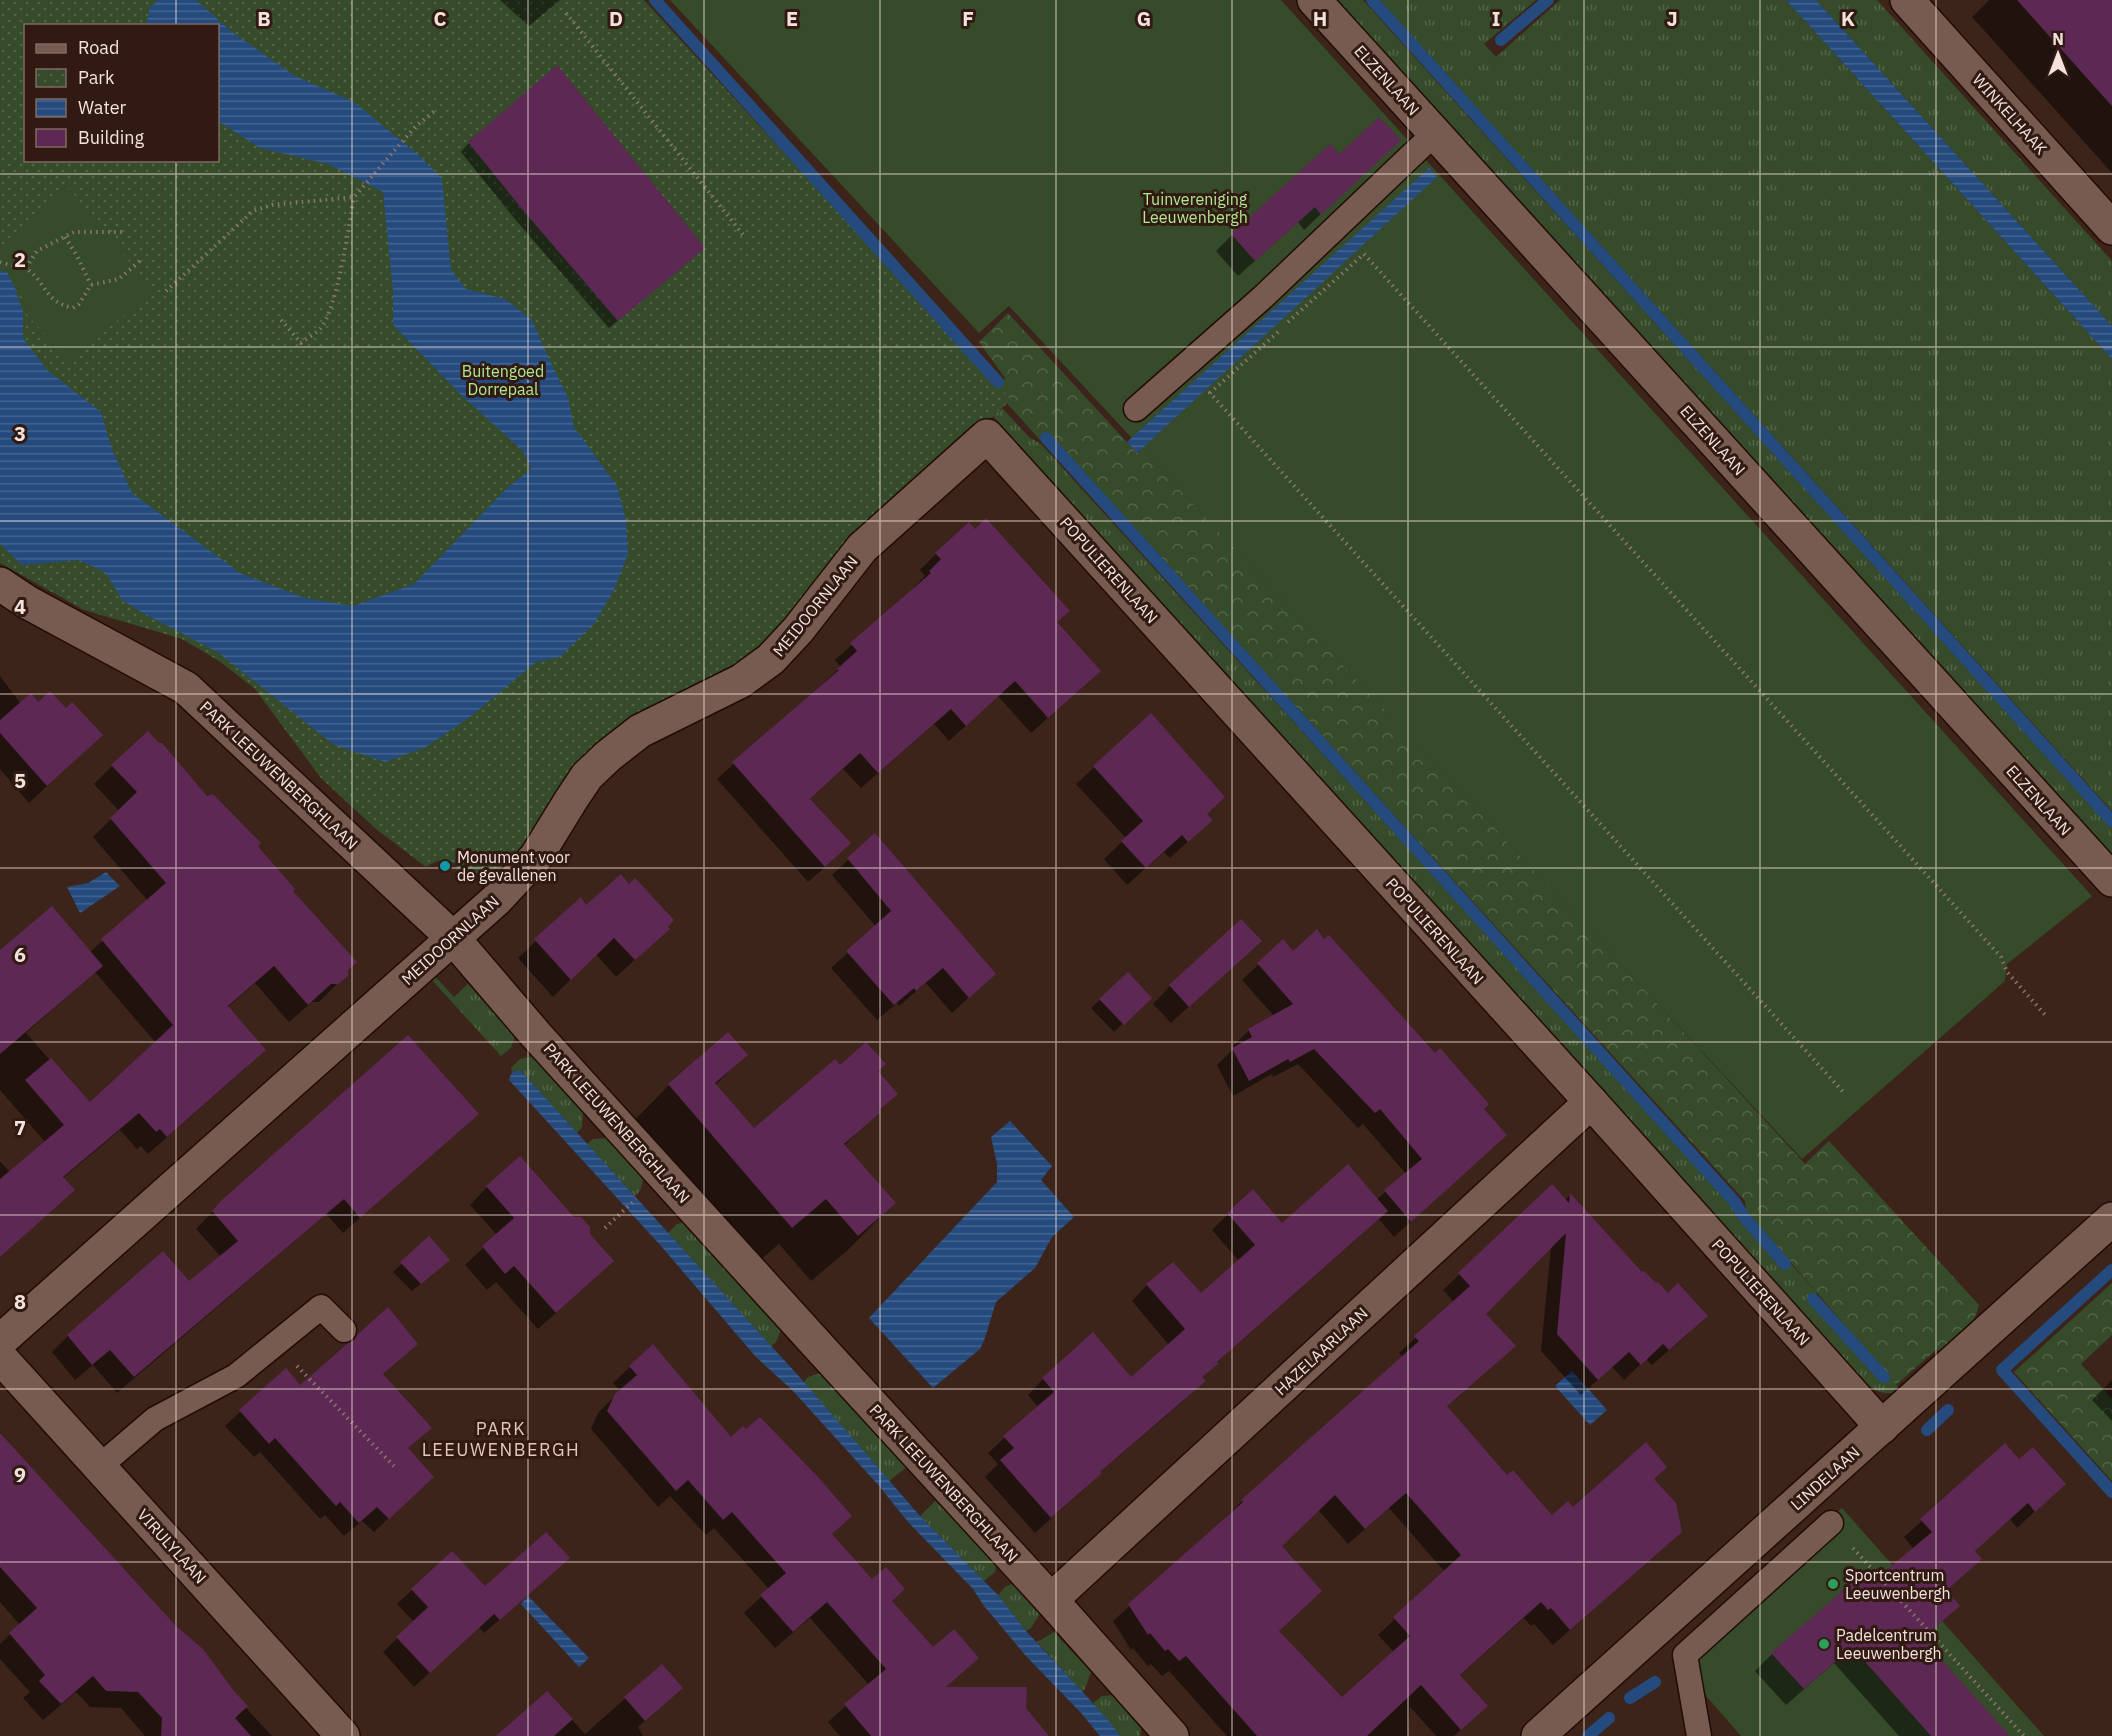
<svg xmlns="http://www.w3.org/2000/svg" width="2112" height="1736" viewBox="0 0 2112 1736" font-family="'IBM Plex Sans',sans-serif">
<style>
.grass{fill:url(#grass-tufts)}
.forest{fill:url(#forest-crowns)}
.park{fill:url(#park-dots);fill-rule:evenodd}
.garden{fill:#354b29}
.water{fill:url(#water-rules)}
.shadow{fill:#0007;fill-rule:evenodd}
.lines{fill:none;stroke-linecap:round;stroke-linejoin:round}
.stream{stroke:#254a7e;stroke-width:12}
.building{fill:#5d2853;fill-rule:evenodd}
.service-casing{stroke:#220c05;stroke-width:27}
.minor-casing{stroke:#220c05;stroke-width:36}
.path{stroke:#8b766e;stroke-width:4;stroke-dasharray:1.5 4.5;stroke-linecap:butt}
.service{stroke:#775b50;stroke-width:24}
.minor{stroke:#775b50;stroke-width:33}
.grid{fill:none;stroke:#f4e3dd;stroke-width:1.5;stroke-opacity:0.55}
.culture-dot{fill:#0f9aa8;stroke:#311a11;stroke-width:2}
.leisure-dot{fill:#2e9e5b;stroke:#311a11;stroke-width:2}
.labels{text-anchor:middle;stroke-width:6;stroke-linejoin:round;paint-order:stroke}
.street-label{font-size:16px;fill:#f4e3dd;stroke:#311a11}
.park-label{font-size:16px;fill:#afe792;stroke:#311a11}
.poi-label{font-size:16px;fill:#f4e3dd;stroke:#311a11;text-anchor:start}
.neighbourhood-label{font-size:18px;letter-spacing:1.5px;fill:#e6c6ba;stroke:#311a11}
.grid-label{font-size:20px;text-anchor:middle;font-weight:bold;fill:#f4e3dd;stroke:#311a11;stroke-width:6;stroke-linejoin:round;paint-order:stroke}
</style>
<defs>
<pattern id="grass-tufts" width="24" height="20" patternUnits="userSpaceOnUse" patternTransform="scale(1.5)"><rect width="24" height="20" fill="#354b29"/><path d="M3 7l-1-3M5 7V3M7 7l1-3M15 17l-1-3M17 17v-4M19 17l1-3" fill="none" stroke="#536548"/></pattern>
<pattern id="forest-crowns" width="20" height="18" patternUnits="userSpaceOnUse" patternTransform="scale(1.5)"><rect width="20" height="18" fill="#354b29"/><path d="M2 6a3 3 0 1 1 6 0M12 15a3 3 0 1 1 6 0" fill="none" stroke="#536548"/></pattern>
<pattern id="park-dots" width="8" height="8" patternUnits="userSpaceOnUse" patternTransform="scale(1.5)"><rect width="8" height="8" fill="#354b29"/><path d="M2 2h.1M6 6h.1" fill="none" stroke="#536548" stroke-width="1.8" stroke-linecap="round"/></pattern>
<pattern id="water-rules" width="6" height="5" patternUnits="userSpaceOnUse" patternTransform="scale(1.5)"><rect width="6" height="5" fill="#254a7e"/><path d="M0 2.5h6" fill="none" stroke="#456490"/></pattern>
</defs>
<rect width="100%" height="100%" fill="#3c241a"/>
<!-- grass -->
<g class="grass">
<path d="M1336,0H1363L2112,828V855Z"/>
<path d="M1379,0H1536L1484,44L1496,57L1560,0H1786L2112,359V811Z"/>
<path d="M1816,0H1877L2112,261V326Z"/>
<path d="M1002,408L1029,437L1041,444L1727,1199L1743,1224L1784,1269L1791,1264L1817,1293L1809,1300L1882,1381L1889,1377L1902,1391C1889,1395 1879,1394 1868,1385L993,416Z"/>
<path d="M434,975L454,997L468,984L515,1036L511,1048L501,1056L430,978Z"/>
<path d="M534,1056L583,1109L582,1127L577,1133L520,1070L512,1072L511,1068L520,1059Z"/>
<path d="M610,1138L644,1176L640,1191L635,1196L587,1144L593,1139Z"/>
<path d="M686,1221L782,1327L776,1342L771,1346L668,1233L676,1225Z"/>
<path d="M824,1372L908,1466L889,1481L804,1382L808,1377Z"/>
<path d="M937,1499L996,1565L995,1572L984,1581L920,1516Z"/>
<path d="M1012,1584L1040,1614L1031,1628L1026,1631L998,1595L1005,1587Z"/>
<path d="M1054,1632L1091,1672L1085,1689L1082,1691L1037,1642Z"/>
<path d="M1113,1695L1141,1728L1140,1736H1120L1093,1703L1102,1696Z"/>
</g>
<!-- forest -->
<g class="forest">
<path d="M1008,313L1137,453L1145,446L1805,1164L1829,1141L1970,1295L1979,1305C1974,1327 1957,1339 1942,1354L1937,1349L1896,1385L1746,1210L1745,1201L1047,433L1040,440L1004,400L458,863L256,687L995,389L1005,378L979,342Z"/>
<path d="M2112,1283V1335L2081,1364L2112,1399V1481L2014,1372Z"/>
</g>
<!-- park -->
<path class="park" d="M0,0H644L1011,400L843,549L754,657L666,701L496,880L456,878L457,864C444,858 438,859 426,867L376,829L321,778L255,689L219,661L182,639L84,610L0,563ZM26,26H218V160H26Z"/>
<!-- garden -->
<g class="garden">
<path d="M670,0H1281L2092,896L2007,964L2005,981L1802,1159L1009,306L979,333Z"/>
<path d="M69,188L153,291L70,360L27,315L19,288L0,278V259L8,239Z"/>
<path d="M1842,1508L2044,1736H1741L1674,1659Z"/>
</g>
<!-- water -->
<g class="water">
<path d="M158,0H196L232,32L295,76L354,102L422,158L442,179L451,270L466,289L505,299L532,320L549,359L568,397L574,427L617,486L626,520L628,554L614,590L594,624L560,657L536,662L470,717L426,747L385,762L334,745L219,653L141,612L122,600L106,573L79,560L22,565L0,544V271L7,272L15,288L23,312V338L47,370L101,412L112,449L132,493L240,573L305,598L353,606L414,584L507,488L531,469L523,451L463,397L393,325V291L383,192L328,164L260,148L218,121V26L146,25L150,7Z"/>
<path d="M1786,0H1816L2112,326V359Z"/>
<path d="M1429,168L1437,177L1137,453L1127,442Z"/>
<path d="M106,872L120,886L80,913L67,887L88,883Z"/>
<path d="M520,1070L804,1382L920,1516L998,1595L1026,1631L1082,1691L1113,1726L1120,1736H1100L1082,1714L1026,1656L984,1606L973,1589L908,1522L880,1487L793,1391L756,1357L661,1246L509,1080L512,1072Z"/>
<path d="M1010,1121L1052,1166L1041,1180L1074,1217L1052,1237L1035,1268L996,1302L985,1338L980,1349L933,1388L869,1318L997,1182V1164L991,1137Z"/>
<path d="M1572,1371L1607,1410L1590,1425L1555,1386Z"/>
<path d="M528,1596L589,1658L579,1667L521,1604Z"/>
</g>
<!-- shadow -->
<g class="shadow">
<path d="M500,0H560L529,26Z"/>
<path d="M1989,0H2112V173L1972,17Z"/>
<path d="M469,143L703,248L609,328L514,218L461,152Z"/>
<path d="M1359,178L1304,230L1298,222L1238,276L1216,251L1232,235Z"/>
<path d="M936,554L1055,623L1083,687L1031,733L998,696L949,741L934,724L861,788L843,769L809,800L833,860L808,882L717,779L841,667L835,660L914,589L913,588L925,576L920,570Z"/>
<path d="M0,676L21,704L83,752L29,803L0,769Z"/>
<path d="M1151,715L1206,814L1211,820L1170,858L1164,852L1127,885L1104,859L1126,838L1076,784Z"/>
<path d="M112,766L207,797L256,846L291,891L346,970V975L319,1002H312L289,1022L255,983L227,1008L246,1068L148,1154L141,1146L137,1149L120,1130L63,1178L73,1190L0,1257V1161L10,1172L46,1143L0,1090V952H90L148,901L93,837L119,811L94,784ZM95,972L156,1043L89,1104L26,1033Z"/>
<path d="M875,835L994,974L952,1013L926,983L899,1006L897,1003L877,1020L831,968L876,927L832,875Z"/>
<path d="M580,899L586,907L650,946L616,977L596,954L553,997L518,958Z"/>
<path d="M1283,941L1293,953L1482,1109L1505,1135L1394,1237L1379,1219L1216,1363L1201,1378L1204,1381L1188,1397L1099,1473L1084,1489L1035,1533L985,1477L998,1464L988,1453L1038,1407L1028,1395L1043,1379H1131L1169,1345L1132,1301L1147,1285L1200,1295L1239,1261L1212,1230L1228,1214L1282,1225L1376,1200L1406,1174L1363,1124L1358,1128L1298,1064L1273,1077L1272,1074L1233,1096L1217,1065L1234,1048L1233,1046L1249,1030L1274,1016L1242,980Z"/>
<path d="M1242,958L1171,1023L1153,1004L1170,986Z"/>
<path d="M1128,974L1150,998L1114,1032L1091,1008Z"/>
<path d="M728,1034L746,1055L715,1085L754,1130L839,1067L877,1071L896,1093L844,1146L894,1203L848,1250L811,1281L779,1244L745,1273L623,1132L669,1085Z"/>
<path d="M477,1114L343,1233L326,1214L117,1393L93,1365L75,1380L52,1352L68,1336L189,1283L221,1257L196,1229L223,1201Z"/>
<path d="M1552,1186L1565,1200L1570,1195L1690,1332L1652,1365L1646,1359L1624,1380L1612,1367L1581,1395L1541,1351L1551,1247L1484,1314L1446,1407L1507,1477L1552,1517L1652,1480L1680,1532L1553,1645L1534,1624L1531,1626L1524,1618L1459,1676L1469,1722L1454,1736H1436L1410,1707L1408,1736H1227L1169,1671L1162,1676L1151,1664L1148,1666L1133,1648L1131,1650L1113,1621L1227,1519L1226,1517L1242,1501L1403,1357L1399,1353L1454,1302L1443,1290ZM1389,1508L1445,1572L1378,1635L1394,1652L1342,1699L1278,1631L1281,1546L1318,1510L1348,1544Z"/>
<path d="M487,1187L595,1278L538,1329L496,1282L487,1290L465,1265L497,1235L470,1205Z"/>
<path d="M429,1239L439,1268L412,1291L393,1272Z"/>
<path d="M359,1335L416,1344L382,1375L430,1428L407,1449L417,1491L374,1532L362,1521L344,1536L325,1515L320,1519L260,1452L254,1457L225,1426L286,1370L300,1387Z"/>
<path d="M630,1367L731,1439L850,1516L831,1535L933,1649L977,1658L944,1689L1024,1709L1047,1736H840L828,1722L869,1685L810,1618L775,1648L744,1613L769,1589L714,1528L706,1535L670,1496L658,1507L591,1429L598,1413L620,1391L613,1383Z"/>
<path d="M2112,1380V1421L2092,1400Z"/>
<path d="M0,1435L246,1708L272,1736H145L121,1708L90,1707L76,1692L43,1720L23,1698L30,1692L0,1659V1644L20,1625L0,1602Z"/>
<path d="M2005,1446L2046,1501L2017,1528L2010,1519L1973,1552L1945,1591L1958,1606L1921,1640L2008,1736H1899L1834,1663L1786,1705L1755,1671L1772,1654L1872,1584L1914,1549L1904,1537Z"/>
<path d="M553,1573L484,1633L479,1627L414,1687L383,1652L414,1622L397,1604L412,1590L485,1589Z"/>
<path d="M662,1666L681,1688L638,1727L643,1736H500L547,1693L585,1734Z"/>
</g>
<g class="lines">
<!-- stream -->
<g class="stream">
<path d="M655,0L998,382"/>
<path d="M1372,0L2112,821"/>
<path d="M1501,40L1548,0"/>
<path d="M1046,438L1734,1201L1744,1217L1785,1264"/>
<path d="M2112,1270L2002,1370L2112,1492"/>
<path d="M1813,1299L1884,1377"/>
<path d="M1927,1430L1948,1410"/>
<path d="M1630,1698L1655,1682"/>
<path d="M1588,1736L1609,1718"/>
</g>
</g>
<!-- building -->
<g class="building">
<path d="M2017,0H2112V106Z"/>
<path d="M557,65L705,248L618,321L522,209L468,142Z"/>
<path d="M1379,117L1401,140L1321,215L1315,207L1255,261L1231,234L1330,144L1339,154Z"/>
<path d="M986,518L1070,611L1057,622L1101,671L1048,718L1015,681L966,726L951,709L878,773L860,753L810,799L851,843L825,867L732,762L839,670L837,669L857,651L850,643L931,573L929,571L941,559L935,553L969,522L975,529Z"/>
<path d="M50,691L66,708L72,702L103,735L47,786L0,733V720L31,693L38,702Z"/>
<path d="M1151,713L1225,797L1207,814L1213,820L1188,842L1182,835L1146,868L1121,841L1143,821L1093,766Z"/>
<path d="M148,731L159,743H162L207,796L213,794L261,843L258,846L262,851L295,889L293,891L357,962L348,970V976L338,984H331L308,1005L274,966L228,1006L266,1050L167,1137L160,1129L156,1132L139,1113L63,1177L75,1190L0,1257V1179L64,1125L25,1080L51,1058L90,1102L173,1025L101,939L166,883L110,818L137,792L111,765Z"/>
<path d="M875,833L996,974L969,998L943,968L916,991L914,988L894,1005L846,951L891,911L847,858Z"/>
<path d="M621,874L629,884L635,878L674,920L668,927L670,929L635,960L614,938L571,980L534,939L581,897L586,905Z"/>
<path d="M52,906L103,966L0,1054V950Z"/>
<path d="M1241,919L1262,941L1189,1007L1169,985Z"/>
<path d="M1317,929L1324,939L1329,935L1435,1053L1440,1048L1489,1104L1484,1109L1507,1135L1411,1222L1384,1190L1422,1159L1380,1109L1375,1113L1314,1049L1290,1062L1288,1059L1249,1081L1232,1048L1252,1037L1248,1029L1293,1004L1257,963L1283,939L1293,951Z"/>
<path d="M1128,972L1152,998L1124,1025L1099,999Z"/>
<path d="M728,1032L748,1055L715,1083L754,1128L835,1059L840,1065L866,1042L886,1064L878,1071L898,1094L879,1110L881,1112L844,1144L896,1203L858,1236L826,1199L792,1228L668,1084Z"/>
<path d="M408,1035L479,1114L360,1218L344,1199L134,1377L110,1350L92,1365L67,1335L163,1251L189,1281L238,1241L212,1211L222,1200Z"/>
<path d="M520,1156L574,1217H581L590,1227V1234L614,1261L556,1313L514,1266L505,1274L482,1246L514,1218L486,1186Z"/>
<path d="M1348,1164L1388,1211L1217,1362L1218,1364L1202,1377L1206,1381L1100,1472L1102,1473L1051,1518L1000,1460L1014,1448L1003,1436L1054,1392L1042,1378L1093,1332L1131,1377L1185,1329L1146,1284L1173,1262L1201,1293L1255,1245L1227,1213L1253,1189L1282,1223Z"/>
<path d="M1552,1184L1569,1203L1570,1193L1642,1272L1644,1271L1656,1283L1658,1282L1668,1293L1678,1283L1708,1316L1669,1350L1663,1344L1641,1365L1629,1352L1598,1380L1557,1334L1566,1233L1486,1314L1516,1346L1447,1406L1507,1475L1513,1470L1552,1515L1568,1501L1573,1507L1646,1442L1667,1467L1654,1479L1676,1503L1682,1532L1570,1630L1551,1608L1548,1610L1541,1602L1460,1675L1488,1706L1461,1730L1421,1685L1367,1736H1257L1186,1656L1179,1661L1168,1649L1165,1651L1150,1633L1148,1635L1128,1604L1243,1502L1241,1500L1419,1341L1414,1336L1470,1286L1458,1273ZM1406,1493L1461,1555L1393,1617L1410,1636L1342,1697L1279,1631L1322,1591L1282,1546L1335,1495L1365,1529Z"/>
<path d="M429,1236L450,1260L421,1284L400,1262Z"/>
<path d="M388,1307L418,1344L383,1374L432,1428L408,1448L434,1477L389,1519L377,1507L359,1523L340,1502L336,1506L275,1438L269,1444L239,1410L286,1368L300,1385L347,1344L354,1340L358,1334Z"/>
<path d="M653,1344L731,1437L743,1426L746,1429L760,1417L818,1477L852,1516L832,1534L872,1579L886,1567L905,1589L892,1601L933,1647L954,1629L979,1658L946,1687H1027L1026,1708L1049,1736H871L844,1704L886,1669L827,1602L793,1632L760,1595L786,1573L732,1512L723,1520L688,1480L676,1491L607,1411L615,1394L637,1375L629,1366Z"/>
<path d="M0,1433L176,1626L203,1649L234,1691L248,1706L235,1718L251,1736H161L162,1718L138,1692L106,1691L93,1676L61,1704L39,1681L45,1675L9,1633L37,1608L0,1567Z"/>
<path d="M2005,1443L2019,1459L2033,1447L2066,1484L2035,1512L2028,1503L1975,1551L1982,1559L1947,1590L1960,1606L1922,1638L2010,1736H1931L1852,1647L1804,1689L1771,1653L1863,1573L1872,1582L1932,1532L1920,1519Z"/>
<path d="M546,1532L570,1558L500,1620L494,1614L430,1673L396,1637L428,1607L411,1589L452,1551L485,1586Z"/>
<path d="M662,1664L683,1688L645,1721L624,1697Z"/>
<path d="M547,1691L573,1719L554,1736H496Z"/>
</g>
<g class="lines">
<defs>
<g id="service">
<path d="M1136,409L1263,297L1435,133"/>
<path d="M100,1466L155,1419L236,1376L321,1307L344,1330"/>
<path d="M1699,1736L1685,1655L1831,1523"/>
</g>
<g id="minor">
<path d="M1314,0L2112,880"/>
<path d="M1907,0L2112,228"/>
<path d="M0,584L27,602L186,688L453,938L536,1035L822,1350L1051,1600L1172,1736"/>
<path d="M0,1341L496,900L536,857L571,800L587,776L608,756L640,731L741,681L771,659L798,630L862,548L987,436L1591,1102L1882,1427"/>
<path d="M0,1357L343,1736"/>
<path d="M1051,1600L1591,1102"/>
<path d="M1538,1736L2112,1219"/>
</g>
</defs>
<!-- service casing -->
<use href="#service" class="service-casing"/>
<!-- minor casing -->
<use href="#minor" class="minor-casing"/>
<!-- path -->
<g class="path">
<path d="M566,13L744,236"/>
<path d="M65,237L77,256L91,285"/>
<path d="M0,262C8,265 21,265 27,269C47,283 44,302 73,308L79,304L91,285L119,279L142,259"/>
<path d="M26,268L37,251L74,232H122"/>
<path d="M166,291L253,211L272,205L354,197L415,127L437,109"/>
<path d="M281,320L301,343C307,338 315,334 320,329C337,311 349,224 354,197"/>
<path d="M1288,322L1364,254L2001,957L2007,972L2047,1017"/>
<path d="M1278,332L1210,393L1845,1094"/>
<path d="M605,1228L636,1199"/>
<path d="M297,1366L394,1466"/>
<path d="M1853,1548L2024,1736"/>
</g>
<!-- service -->
<use href="#service" class="service"/>
<!-- minor -->
<use href="#minor" class="minor"/>
</g>
<!-- grid -->
<path class="grid" d="M176,0V26M352,0V1736M528,0V1736M704,0V1736M880,0V1736M1056,0V1736M1232,0V1736M1408,0V1736M1584,0V1736M1760,0V1736M1936,0V1736M176,160V1736M0,174H2112M0,347H2112M0,521H2112M0,694H2112M0,868H2112M0,1042H2112M0,1215H2112M0,1389H2112M0,1562H2112"/>
<!-- markers -->
<circle class="culture-dot" cx="445" cy="866" r="6"/>
<g class="leisure-dot">
<circle cx="1833" cy="1584" r="6"/>
<circle cx="1824" cy="1644" r="6"/>
</g>
<g class="labels">
<!-- street labels -->
<g class="street-label">
<text transform="translate(1387 80) rotate(48)" y="6">ELZENLAAN</text>
<text transform="translate(2010 114) rotate(48)" y="6">WINKELHAAK</text>
<text transform="translate(1713 440) rotate(48)" y="6">ELZENLAAN</text>
<text transform="translate(1109 570) rotate(48)" y="6">POPULIERENLAAN</text>
<text transform="translate(815 606) rotate(-51)" y="6">MEIDOORNLAAN</text>
<text transform="translate(279 775) rotate(43)" y="6">PARK LEEUWENBERGHLAAN</text>
<text transform="translate(2039 800) rotate(48)" y="6">ELZENLAAN</text>
<text transform="translate(1435 931) rotate(48)" y="6">POPULIERENLAAN</text>
<text transform="translate(450 940) rotate(-42)" y="6">MEIDOORNLAAN</text>
<text transform="translate(617 1123) rotate(48)" y="6">PARK LEEUWENBERGHLAAN</text>
<text transform="translate(1761 1292) rotate(48)" y="6">POPULIERENLAAN</text>
<text transform="translate(1321 1351) rotate(-43)" y="6">HAZELAARLAAN</text>
<text transform="translate(1825 1478) rotate(-42)" y="6">LINDELAAN</text>
<text transform="translate(944 1483) rotate(47)" y="6">PARK LEEUWENBERGHLAAN</text>
<text transform="translate(172 1546) rotate(48)" y="6">VIRULYLAAN</text>
</g>
<!-- park labels -->
<g class="park-label">
<text x="1195" y="205">Tuinvereniging<tspan x="1195" dy="18">Leeuwenbergh</tspan></text>
<text x="503" y="377">Buitengoed<tspan x="503" dy="18">Dorrepaal</tspan></text>
</g>
<!-- poi labels -->
<g class="poi-label">
<text x="457" y="863">Monument voor<tspan x="457" dy="18">de gevallenen</tspan></text>
<text x="1845" y="1581">Sportcentrum<tspan x="1845" dy="18">Leeuwenbergh</tspan></text>
<text x="1836" y="1641">Padelcentrum<tspan x="1836" dy="18">Leeuwenbergh</tspan></text>
</g>
<!-- neighbourhood labels -->
<g class="neighbourhood-label">
<text x="501" y="1435">PARK<tspan x="501" dy="21">LEEUWENBERGH</tspan></text>
</g>
</g>
<g class="grid-label">
<text x="264" y="26">B</text>
<text x="440" y="26">C</text>
<text x="616" y="26">D</text>
<text x="792" y="26">E</text>
<text x="968" y="26">F</text>
<text x="1144" y="26">G</text>
<text x="1320" y="26">H</text>
<text x="1496" y="26">I</text>
<text x="1672" y="26">J</text>
<text x="1848" y="26">K</text>
<text x="20" y="267">2</text>
<text x="20" y="441">3</text>
<text x="20" y="614">4</text>
<text x="20" y="788">5</text>
<text x="20" y="962">6</text>
<text x="20" y="1135">7</text>
<text x="20" y="1309">8</text>
<text x="20" y="1482">9</text>
</g>
<!-- legend -->
<rect x="24" y="24" width="195" height="138" fill="#311a11" stroke="#7f6a63" stroke-width="1.5"/>
<rect x="36" y="44" width="30" height="9" fill="#775b50" stroke="#7f6a63" stroke-width="1.5"/>
<text x="78" y="54" font-size="18" fill="#f4e3dd">Road</text>
<rect x="36" y="69" width="30" height="18" fill="url(#park-dots)" stroke="#7f6a63" stroke-width="1.5"/>
<text x="78" y="84" font-size="18" fill="#f4e3dd">Park</text>
<rect x="36" y="99" width="30" height="18" fill="url(#water-rules)" stroke="#7f6a63" stroke-width="1.5"/>
<text x="78" y="114" font-size="18" fill="#f4e3dd">Water</text>
<rect x="36" y="129" width="30" height="18" fill="#5d2853" stroke="#7f6a63" stroke-width="1.5"/>
<text x="78" y="144" font-size="18" fill="#f4e3dd">Building</text>
<!-- north arrow -->
<g transform="translate(2058 54)" stroke="#311a11" stroke-width="4.5" paint-order="stroke">
<path d="M0-4.5L10 22L0 15L-10 22Z" fill="#f4e3dd"/>
<text y="-9" font-size="16" font-weight="bold" text-anchor="middle" fill="#f4e3dd">N</text>
</g>
</svg>
